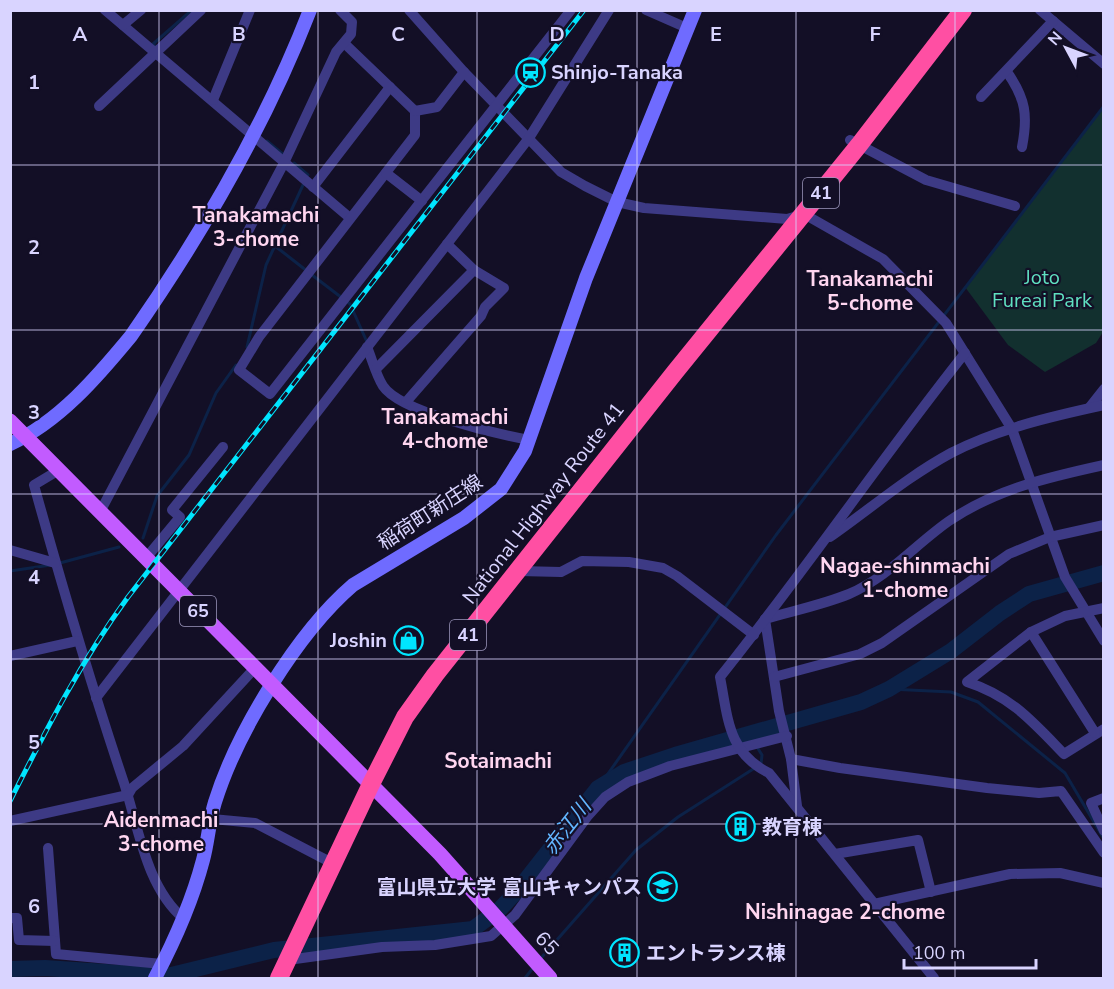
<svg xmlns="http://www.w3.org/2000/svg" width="1114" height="989" viewBox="0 0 1114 989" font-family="'Nunito Sans','Noto Sans JP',sans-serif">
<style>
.green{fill:#12302f}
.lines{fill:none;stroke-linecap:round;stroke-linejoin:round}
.stream{stroke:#0c2248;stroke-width:3}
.river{stroke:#0c2248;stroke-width:16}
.street{stroke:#3d3a85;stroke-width:10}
.secondary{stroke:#6f6bff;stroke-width:14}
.primary{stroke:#c25bff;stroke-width:15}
.highway{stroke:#ff4fa3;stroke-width:18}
.rail-casing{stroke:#00e5ff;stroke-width:5}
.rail{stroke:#130f26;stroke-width:3;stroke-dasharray:9;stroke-linecap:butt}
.grid{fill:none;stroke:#d9d4ff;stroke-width:1.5;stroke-opacity:0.55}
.labels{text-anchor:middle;stroke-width:4.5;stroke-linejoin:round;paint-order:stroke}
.shield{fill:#130f26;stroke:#9e99be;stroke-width:1.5}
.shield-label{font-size:18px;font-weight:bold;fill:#d9d4ff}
.poi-label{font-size:20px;font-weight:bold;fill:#d9d4ff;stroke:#130f26;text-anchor:start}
.park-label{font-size:20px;fill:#5fe0c0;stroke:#130f26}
.street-label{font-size:20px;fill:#d9d4ff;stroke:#130f26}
.neighbourhood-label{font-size:21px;font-weight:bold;fill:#ffd6f0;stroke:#130f26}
.water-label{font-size:21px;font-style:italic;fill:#62b6ff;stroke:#130f26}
.grid-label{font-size:20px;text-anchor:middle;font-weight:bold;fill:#d9d4ff;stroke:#130f26;stroke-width:4.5;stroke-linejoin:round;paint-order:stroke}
</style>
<rect width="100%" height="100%" fill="#130f26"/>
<!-- green -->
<path class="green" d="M1103,107V332L1096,343L1045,372L1008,345L965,287Z"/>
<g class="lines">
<!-- stream -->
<g class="stream">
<path d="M156,47L153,44L192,10"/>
<path d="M267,141L284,155"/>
<path d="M294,163L308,175"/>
<path d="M275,246L307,271"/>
<path d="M312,275L350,304L367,342"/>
<path d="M247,347L266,265L303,185"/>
<path d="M143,538L157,496L189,455L216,393L236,365"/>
<path d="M60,563L119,547"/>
<path d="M10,571L51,565"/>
<path d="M889,689L951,692L978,702L1065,773L1104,839"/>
<path d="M752,734L755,741"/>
<path d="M598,788L776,535L1104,106"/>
<path d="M541,958L636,850L678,817L761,764L762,755L757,747"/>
<path d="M525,978L533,968"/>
</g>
<!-- river -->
<path class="river" d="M10,969L45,968L167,976L274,950L473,929L500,909L518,890L598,788L624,772L675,755L861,702L889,689L951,651L1000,613L1029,594L1104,573"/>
<!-- street -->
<g class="street">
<path d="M105,10L350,218"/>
<path d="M409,10L464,72L561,172L585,186L617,202L644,208L787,219L804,214L883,259L946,323L1012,429L1065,577L1104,641"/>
<path d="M646,10L687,28"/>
<path d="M1040,10L1104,64"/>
<path d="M123,25L141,10"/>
<path d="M344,43L415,111V135L259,337L239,370L270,394L571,10"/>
<path d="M1007,72C1026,99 1028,116 1022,147"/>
<path d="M981,97L1053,21"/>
<path d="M213,100L250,10"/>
<path d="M99,106L201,10"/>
<path d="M415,111L437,107L464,72"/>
<path d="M850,140L926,180L1015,206"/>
<path d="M386,173L422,201"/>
<path d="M313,187L390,87"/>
<path d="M367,347C372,359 376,375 383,386C400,412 497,434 529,440"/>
<path d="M376,369L474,270"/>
<path d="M406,402L481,316L485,307L504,288L474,270L447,244"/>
<path d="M1089,408L1104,389"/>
<path d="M59,470L34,485C62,586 91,685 124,783C139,829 146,887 184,919"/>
<path d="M100,512L284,163L336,52L351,34L352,22L340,10"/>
<path d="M830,537C870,509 907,477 951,453C997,429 1053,416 1104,405"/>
<path d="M10,550L55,563"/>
<path d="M146,558L180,517L172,510L223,447"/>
<path d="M519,571L561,572L582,561L629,562L663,568L677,576L754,635"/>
<path d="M1104,608L1065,616L1031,632L967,682C1011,696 1033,722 1064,754L1104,729"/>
<path d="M765,619L779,711L791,759L840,768L987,788L1039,793L1061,791L1104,853"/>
<path d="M765,619C792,611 822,605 849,594C887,578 916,544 949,521C996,489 1049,477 1104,465"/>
<path d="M1031,632L1095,733"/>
<path d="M10,656L77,641"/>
<path d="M774,677L860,654L882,643L1009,554L1050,537L1104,525"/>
<path d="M96,698L529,138L609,10"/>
<path d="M791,759L797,806"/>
<path d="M1104,798L1091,803L1104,831"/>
<path d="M212,819L255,823L334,864"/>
<path d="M10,821L128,795L132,788L183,746L255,668"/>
<path d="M48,848L56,954L162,964"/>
<path d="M835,854L918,840L931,892"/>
<path d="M874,904L1010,874L1060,873L1104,883"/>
<path d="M10,918H17L19,940L55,941"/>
<path d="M288,960L382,947L435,945L491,936L515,915L587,817L605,797L628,782L670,766L787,736"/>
<path d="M934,978L769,773C728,753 728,718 720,677C805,571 881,459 965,353"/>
</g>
<!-- secondary -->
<g class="secondary">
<path d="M10,444C59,422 98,376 131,336C202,234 265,126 310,10"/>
<path d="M155,978C175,940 192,902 203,860C208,842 209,821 215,802C237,732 297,633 353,585L464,518L501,489L525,451L586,278L695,10"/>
</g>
<!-- primary -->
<path class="primary" d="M10,421L440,854L550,978"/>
<!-- highway -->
<path class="highway" d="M279,978L371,784L405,717L435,675L675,372L859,145L963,10"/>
<defs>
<path id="rail" d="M10,801C46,730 81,661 128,597L584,10"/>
</defs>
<!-- rail casing -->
<use href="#rail" class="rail-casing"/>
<!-- rail -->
<use href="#rail" class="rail"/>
</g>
<!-- grid -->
<path class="grid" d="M159,10V978M318,10V978M477,10V978M637,10V978M796,10V978M955,10V978M10,165H1104M10,330H1104M10,494H1104M10,659H1104M10,824H1104"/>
<!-- icons -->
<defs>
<symbol id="station-ring" viewBox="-11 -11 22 22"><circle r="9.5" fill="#130f26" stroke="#00e5ff" stroke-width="1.5"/><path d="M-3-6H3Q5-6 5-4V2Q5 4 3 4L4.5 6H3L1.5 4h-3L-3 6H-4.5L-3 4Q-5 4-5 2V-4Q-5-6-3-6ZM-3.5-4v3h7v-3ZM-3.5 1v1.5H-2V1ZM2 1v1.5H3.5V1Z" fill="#00e5ff"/></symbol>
<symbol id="shop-ring" viewBox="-11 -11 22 22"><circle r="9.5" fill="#130f26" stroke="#00e5ff" stroke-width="1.5"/><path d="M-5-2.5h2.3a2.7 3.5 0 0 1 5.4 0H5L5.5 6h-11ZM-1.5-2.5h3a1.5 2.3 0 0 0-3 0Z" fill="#00e5ff"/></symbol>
<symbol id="building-ring" viewBox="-11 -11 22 22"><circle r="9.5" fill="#130f26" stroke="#00e5ff" stroke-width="1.5"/><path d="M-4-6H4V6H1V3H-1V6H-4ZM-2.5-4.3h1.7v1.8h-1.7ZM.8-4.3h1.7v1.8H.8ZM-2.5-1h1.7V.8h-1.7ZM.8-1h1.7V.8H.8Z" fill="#00e5ff"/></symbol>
<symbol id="university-ring" viewBox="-11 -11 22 22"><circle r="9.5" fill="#130f26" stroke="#00e5ff" stroke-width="1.5"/><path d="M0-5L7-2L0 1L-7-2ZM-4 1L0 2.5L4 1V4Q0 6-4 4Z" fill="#00e5ff"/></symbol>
</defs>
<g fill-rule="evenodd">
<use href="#station-ring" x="514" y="56" width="33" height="33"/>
<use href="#shop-ring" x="392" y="624" width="33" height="33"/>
<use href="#building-ring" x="724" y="810" width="33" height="33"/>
<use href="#university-ring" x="646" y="870" width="33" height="33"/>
<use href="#building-ring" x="608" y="936" width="33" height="33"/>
</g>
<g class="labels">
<!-- shield labels -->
<g class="shield">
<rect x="803" y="178" width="36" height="30" rx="4.5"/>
<rect x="180" y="596" width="36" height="30" rx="4.5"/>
<rect x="450" y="620" width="36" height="30" rx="4.5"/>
</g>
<g class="shield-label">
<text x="821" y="199">41</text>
<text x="198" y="617">65</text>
<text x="468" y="641">41</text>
</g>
<!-- poi labels -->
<g class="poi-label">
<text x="551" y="79">Shinjo-Tanaka</text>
<text x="387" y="647" text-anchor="end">Joshin</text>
<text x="762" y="834">教育棟</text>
<text x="642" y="894" text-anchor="end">富山県立大学 富山キャンパス</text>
<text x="646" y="960">エントランス棟</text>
</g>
<!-- park labels -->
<g class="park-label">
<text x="1042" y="284">Joto<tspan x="1042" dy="23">Fureai Park</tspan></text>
</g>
<!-- street labels -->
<g class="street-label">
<text transform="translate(543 503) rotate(-52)" y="7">National Highway Route 41</text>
<text transform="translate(430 512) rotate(-33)" y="7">稲荷町新庄線</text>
<text transform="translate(547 943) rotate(47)" y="7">65</text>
</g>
<!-- neighbourhood labels -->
<g class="neighbourhood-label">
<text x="256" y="222">Tanakamachi<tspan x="256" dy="24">3-chome</tspan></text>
<text x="870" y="286">Tanakamachi<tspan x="870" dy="24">5-chome</tspan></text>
<text x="445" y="424">Tanakamachi<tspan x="445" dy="24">4-chome</tspan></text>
<text x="905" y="573">Nagae-shinmachi<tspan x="905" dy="24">1-chome</tspan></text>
<text x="498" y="768">Sotaimachi</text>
<text x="161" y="827">Aidenmachi<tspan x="161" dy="24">3-chome</tspan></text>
<text x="845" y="919">Nishinagae 2-chome</text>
</g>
<!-- water labels -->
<g class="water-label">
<text transform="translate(567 827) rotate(-52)" y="7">赤江川</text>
</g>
</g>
<g class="grid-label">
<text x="80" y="41">A</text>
<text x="239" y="41">B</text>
<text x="398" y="41">C</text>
<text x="557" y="41">D</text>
<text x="716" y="41">E</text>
<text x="875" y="41">F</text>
<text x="34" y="89">1</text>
<text x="34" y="254">2</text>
<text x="34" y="419">3</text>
<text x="34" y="584">4</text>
<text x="34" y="749">5</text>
<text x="34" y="913">6</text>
</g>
<!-- border -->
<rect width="1114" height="989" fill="none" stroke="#d9d4ff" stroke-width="24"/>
<!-- north arrow -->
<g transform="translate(1066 48) rotate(311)" stroke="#130f26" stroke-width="4.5" paint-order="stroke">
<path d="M0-4.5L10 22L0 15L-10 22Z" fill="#d9d4ff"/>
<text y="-9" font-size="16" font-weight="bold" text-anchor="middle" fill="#d9d4ff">N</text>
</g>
<!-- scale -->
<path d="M904 959v9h132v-9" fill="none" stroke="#d9d4ff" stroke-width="3"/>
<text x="913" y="959" font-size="18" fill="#d9d4ff" stroke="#130f26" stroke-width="4.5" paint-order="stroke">100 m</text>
</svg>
